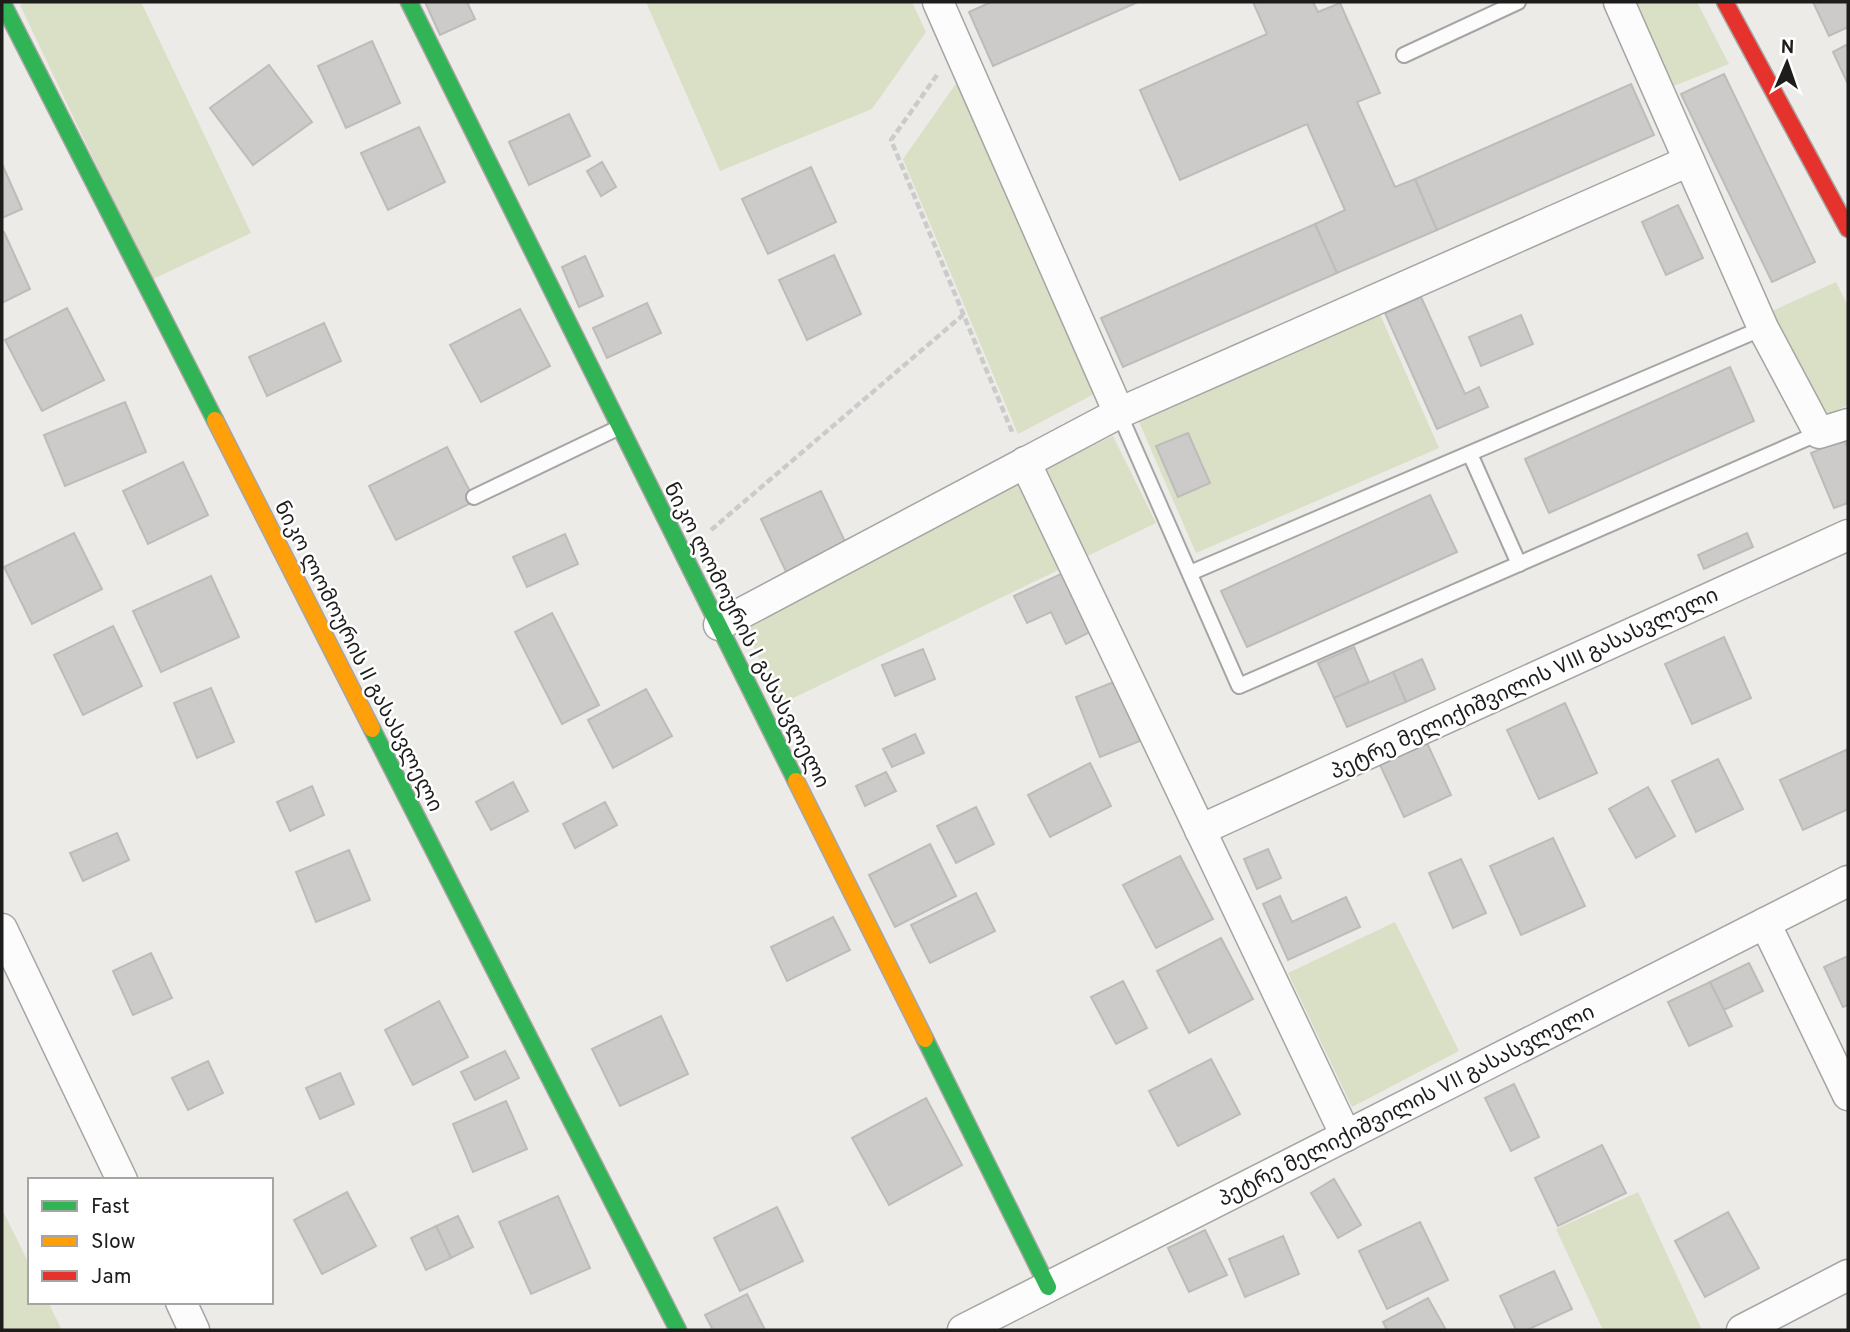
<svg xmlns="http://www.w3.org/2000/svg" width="1850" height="1332" viewBox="0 0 1850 1332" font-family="Overpass,'Noto Sans Georgian',sans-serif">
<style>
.green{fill:#d9e0c6}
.building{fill:#cccbc9;stroke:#bdbcba;stroke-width:2}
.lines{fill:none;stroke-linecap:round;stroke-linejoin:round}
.lane-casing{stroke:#a6a5a3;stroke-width:18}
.street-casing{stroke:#a6a5a3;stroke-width:33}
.fast-casing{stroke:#a6a5a3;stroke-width:19}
.slow-casing{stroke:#a6a5a3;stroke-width:19}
.jam-casing{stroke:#a6a5a3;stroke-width:19}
.path{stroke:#cbcbcb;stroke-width:4.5;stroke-dasharray:7 3.5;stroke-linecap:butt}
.lane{stroke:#fcfcfc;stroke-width:14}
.street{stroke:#fcfcfc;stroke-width:30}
.fast{stroke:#30b455;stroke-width:16}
.slow{stroke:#ff9f0a;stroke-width:16}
.jam{stroke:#e5322d;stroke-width:16}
.labels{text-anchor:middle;stroke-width:5;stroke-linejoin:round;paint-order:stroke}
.street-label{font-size:21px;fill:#1e1d1c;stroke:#fff}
</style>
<rect width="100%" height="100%" fill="#ecebe8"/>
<!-- green -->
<g class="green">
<path d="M26,2H141L251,233L151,280L20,5Z"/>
<path d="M646,2H912L926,32L872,109L720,171Z"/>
<path d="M1626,2H1697L1729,64L1666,89Z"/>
<path d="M960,78L1098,392L1018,434L903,159Z"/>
<path d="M1836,282L1848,306V405L1817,419L1761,316Z"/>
<path d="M1378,310L1439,448L1196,553L1136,415Z"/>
<path d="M1113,436L1156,523L781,704L739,616Z"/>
<path d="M1395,922L1459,1051L1352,1107L1288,973Z"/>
<path d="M1638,1192L1702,1330H1603L1556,1229Z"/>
<path d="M2,1209L30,1266V1302H48L62,1330H2Z"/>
</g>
<!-- building -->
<g class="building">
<path d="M425,2H467L475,19L440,35Z"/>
<path d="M991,2H1138L993,66L969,12Z"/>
<path d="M1253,2H1313L1318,12L1340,3L1380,93L1357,102L1395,187L1415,179L1437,230L1337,273L1315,224L1345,210L1307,124L1180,180L1140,90L1267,34Z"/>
<path d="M1813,2H1848V27L1829,36Z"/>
<path d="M372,41L400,103L346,128L318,66Z"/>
<path d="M1848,44V84L1833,52Z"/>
<path d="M269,65L312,122L253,165L210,108Z"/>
<path d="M1724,74L1815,262L1772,282L1681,94Z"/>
<path d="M1631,84L1654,135L1437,230L1415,179Z"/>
<path d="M569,114L590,156L529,185L509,142Z"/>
<path d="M419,127L445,182L388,210L361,153Z"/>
<path d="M602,162L616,187L601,196L587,171Z"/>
<path d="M2,164L22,209L2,218Z"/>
<path d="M811,167L836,222L768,254L742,199Z"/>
<path d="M1678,205L1703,258L1666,275L1642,222Z"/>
<path d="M1315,224L1337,273L1123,367L1101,318Z"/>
<path d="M4,232L30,289L2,303V233Z"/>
<path d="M834,255L861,314L807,340L779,280Z"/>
<path d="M585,256L603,296L579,307L562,267Z"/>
<path d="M1421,297L1465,394L1479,387L1488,407L1437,429L1385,313Z"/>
<path d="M647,303L661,333L607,358L593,328Z"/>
<path d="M67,308L104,380L42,411L5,340Z"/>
<path d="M520,309L550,366L481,402L450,345Z"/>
<path d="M1521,315L1533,344L1481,366L1469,337Z"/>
<path d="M324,323L341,361L267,396L249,357Z"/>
<path d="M1730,367L1754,421L1549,513L1525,459Z"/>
<path d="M125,402L146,452L65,486L44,435Z"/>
<path d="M1188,433L1210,483L1178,497L1156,446Z"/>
<path d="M1844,439L1848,449V503L1834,508L1811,453Z"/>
<path d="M447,447L475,501L396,540L369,486Z"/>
<path d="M183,462L208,515L148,544L123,491Z"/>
<path d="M821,491L850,552L790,580L761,519Z"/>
<path d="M1430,495L1457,552L1247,647L1221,591Z"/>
<path d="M74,533L102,589L32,624L4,567Z"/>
<path d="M1747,533L1753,547L1704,569L1698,555Z"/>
<path d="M565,534L578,564L527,587L513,557Z"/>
<path d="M1063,573L1090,632L1066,644L1051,612L1027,623L1014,596Z"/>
<path d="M211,576L239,637L161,672L133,611Z"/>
<path d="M552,613L599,705L562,724L515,632Z"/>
<path d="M113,626L142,686L83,715L54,655Z"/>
<path d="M1724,637L1751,698L1692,724L1665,664Z"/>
<path d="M1354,647L1369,682L1334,698L1318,663Z"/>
<path d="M923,649L935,679L895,696L882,665Z"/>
<path d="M1422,659L1435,689L1406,702L1393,672Z"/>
<path d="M1393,672L1406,702L1347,727L1334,698Z"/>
<path d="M1116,681L1140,741L1100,757L1076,697Z"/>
<path d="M211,688L234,742L197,758L174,703Z"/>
<path d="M646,689L672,736L613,768L588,720Z"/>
<path d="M1565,703L1597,773L1539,799L1507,730Z"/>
<path d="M915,734L924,753L892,767L883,749Z"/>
<path d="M1427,743L1451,795L1404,817L1380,765Z"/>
<path d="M1848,749V809L1803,830L1780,780Z"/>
<path d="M1718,759L1743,809L1696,832L1672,781Z"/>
<path d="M1090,763L1111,806L1050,837L1028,795Z"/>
<path d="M886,772L896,791L865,806L856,786Z"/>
<path d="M513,782L528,811L491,830L476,802Z"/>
<path d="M312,786L324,815L290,831L277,802Z"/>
<path d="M1648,787L1675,836L1636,858L1609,809Z"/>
<path d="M605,802L617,825L575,848L563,824Z"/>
<path d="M976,807L994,844L956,863L937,826Z"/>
<path d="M117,833L129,860L83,881L70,853Z"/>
<path d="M1553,838L1585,906L1521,935L1490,866Z"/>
<path d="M930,844L956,896L895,927L869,875Z"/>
<path d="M1268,849L1281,878L1257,889L1244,859Z"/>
<path d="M349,850L370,900L316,922L296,872Z"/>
<path d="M1180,856L1213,919L1156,948L1123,885Z"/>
<path d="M1461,859L1486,913L1453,928L1429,873Z"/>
<path d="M976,893L995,931L930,963L911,925Z"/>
<path d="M1280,896L1292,922L1346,897L1360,927L1288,960L1263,904Z"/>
<path d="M833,917L850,950L787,981L771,947Z"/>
<path d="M1221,938L1253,999L1189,1033L1157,971Z"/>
<path d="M151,953L172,998L133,1015L113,971Z"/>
<path d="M1848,956V1005L1843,1007L1824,967Z"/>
<path d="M1749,963L1763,991L1724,1010L1710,982Z"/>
<path d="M1123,981L1147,1028L1116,1044L1091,997Z"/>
<path d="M1710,982L1732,1026L1689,1046L1668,1002Z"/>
<path d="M439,1001L468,1057L413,1085L385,1030Z"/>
<path d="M661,1016L688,1074L620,1106L592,1049Z"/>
<path d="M505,1051L519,1078L475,1100L461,1072Z"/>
<path d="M1211,1059L1240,1114L1178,1146L1149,1091Z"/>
<path d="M208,1061L223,1093L188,1110L172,1078Z"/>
<path d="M340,1073L354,1104L320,1119L306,1088Z"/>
<path d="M1514,1084L1539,1137L1511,1151L1485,1098Z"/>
<path d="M926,1098L962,1165L889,1205L852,1138Z"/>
<path d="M506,1101L527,1149L473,1172L453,1124Z"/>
<path d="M1602,1145L1626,1193L1558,1226L1535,1178Z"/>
<path d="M1334,1179L1361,1225L1338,1238L1311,1193Z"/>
<path d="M347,1192L376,1246L322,1274L294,1220Z"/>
<path d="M558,1196L590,1268L531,1294L499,1222Z"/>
<path d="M777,1207L803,1261L740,1291L714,1238Z"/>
<path d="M1728,1212L1759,1268L1705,1297L1675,1241Z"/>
<path d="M458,1216L473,1247L451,1258L436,1226Z"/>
<path d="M1420,1222L1448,1280L1387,1309L1359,1251Z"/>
<path d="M436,1226L451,1258L426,1270L411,1238Z"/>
<path d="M1205,1230L1227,1275L1189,1292L1168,1248Z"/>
<path d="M1283,1236L1299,1274L1245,1297L1229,1259Z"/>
<path d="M1554,1271L1572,1309L1527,1330H1516L1500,1296Z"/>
<path d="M747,1294L765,1330H713L705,1315Z"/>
<path d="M1428,1298L1446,1330H1387L1383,1322Z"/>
</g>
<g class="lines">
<defs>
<g id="lane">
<path d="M1404,55L1518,2"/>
<path d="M1119,413L1239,686L1819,433"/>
<path d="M1470,454L1519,564"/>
<path d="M474,497L618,428"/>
<path d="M1190,573L1763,328"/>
</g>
<g id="street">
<path d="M938,2L1119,413"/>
<path d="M1619,2L1763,328L1819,433L1848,424"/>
<path d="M1025,462L1346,1136"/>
<path d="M719,625L1119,413L1689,161"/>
<path d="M1200,830L1848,535"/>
<path d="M1765,923L1848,1095"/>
<path d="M2,929L122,1180"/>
<path d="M181,1302L194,1330"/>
<path d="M963,1330L1848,881"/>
<path d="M1742,1330L1848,1275"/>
</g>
<g id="fast">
<path d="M2,2L215,420"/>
<path d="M409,2L796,781"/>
<path d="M372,729L678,1330"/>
<path d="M925,1039L1048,1287"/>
</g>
<g id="slow">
<path d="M215,420L372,729"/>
<path d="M796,781L925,1039"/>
</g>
<path id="jam" d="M1725,2L1848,229"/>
</defs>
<!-- lane casing -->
<use href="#lane" class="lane-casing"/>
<!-- street casing -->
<use href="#street" class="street-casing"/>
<!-- fast casing -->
<use href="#fast" class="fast-casing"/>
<!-- slow casing -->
<use href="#slow" class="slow-casing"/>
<!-- jam casing -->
<use href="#jam" class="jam-casing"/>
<!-- path -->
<g class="path">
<path d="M937,75L891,140L1013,434"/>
<path d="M711,530L963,315"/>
</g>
<!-- lane -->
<use href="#lane" class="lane"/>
<!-- street -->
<use href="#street" class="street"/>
<!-- fast -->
<use href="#fast" class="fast"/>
<!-- slow -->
<use href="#slow" class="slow"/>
<!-- jam -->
<use href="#jam" class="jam"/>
</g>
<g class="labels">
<!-- street labels -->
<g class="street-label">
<text transform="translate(747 635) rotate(63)" y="7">ნიკო ლომოურის I გასასვლელი</text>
<text transform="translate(359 656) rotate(63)" y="7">ნიკო ლომოურის II გასასვლელი</text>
<text transform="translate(1524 683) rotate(-25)" y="7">პეტრე მელიქიშვილის VIII გასასვლელი</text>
<text transform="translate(1406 1105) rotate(-27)" y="7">პეტრე მელიქიშვილის VII გასასვლელი</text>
</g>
</g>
<!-- border -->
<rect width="1850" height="1332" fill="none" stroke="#1e1d1c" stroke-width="7"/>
<!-- legend -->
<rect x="28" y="1178" width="245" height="126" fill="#ffffff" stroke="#a5a5a4" stroke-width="2"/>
<rect x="42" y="1201" width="35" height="10" fill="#30b455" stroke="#a5a5a4" stroke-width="2"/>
<text x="91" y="1213" font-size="21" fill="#1e1d1c">Fast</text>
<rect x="42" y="1236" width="35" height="10" fill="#ff9f0a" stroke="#a5a5a4" stroke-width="2"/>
<text x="91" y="1248" font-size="21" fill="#1e1d1c">Slow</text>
<rect x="42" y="1271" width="35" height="10" fill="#e5322d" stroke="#a5a5a4" stroke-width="2"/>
<text x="91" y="1283" font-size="21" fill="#1e1d1c">Jam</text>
<!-- north arrow -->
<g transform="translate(1787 63) rotate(2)" stroke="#ffffff" stroke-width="5" paint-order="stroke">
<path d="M0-5L12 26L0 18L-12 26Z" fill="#1e1d1c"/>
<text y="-10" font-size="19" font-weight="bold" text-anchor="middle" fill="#1e1d1c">N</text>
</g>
</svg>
